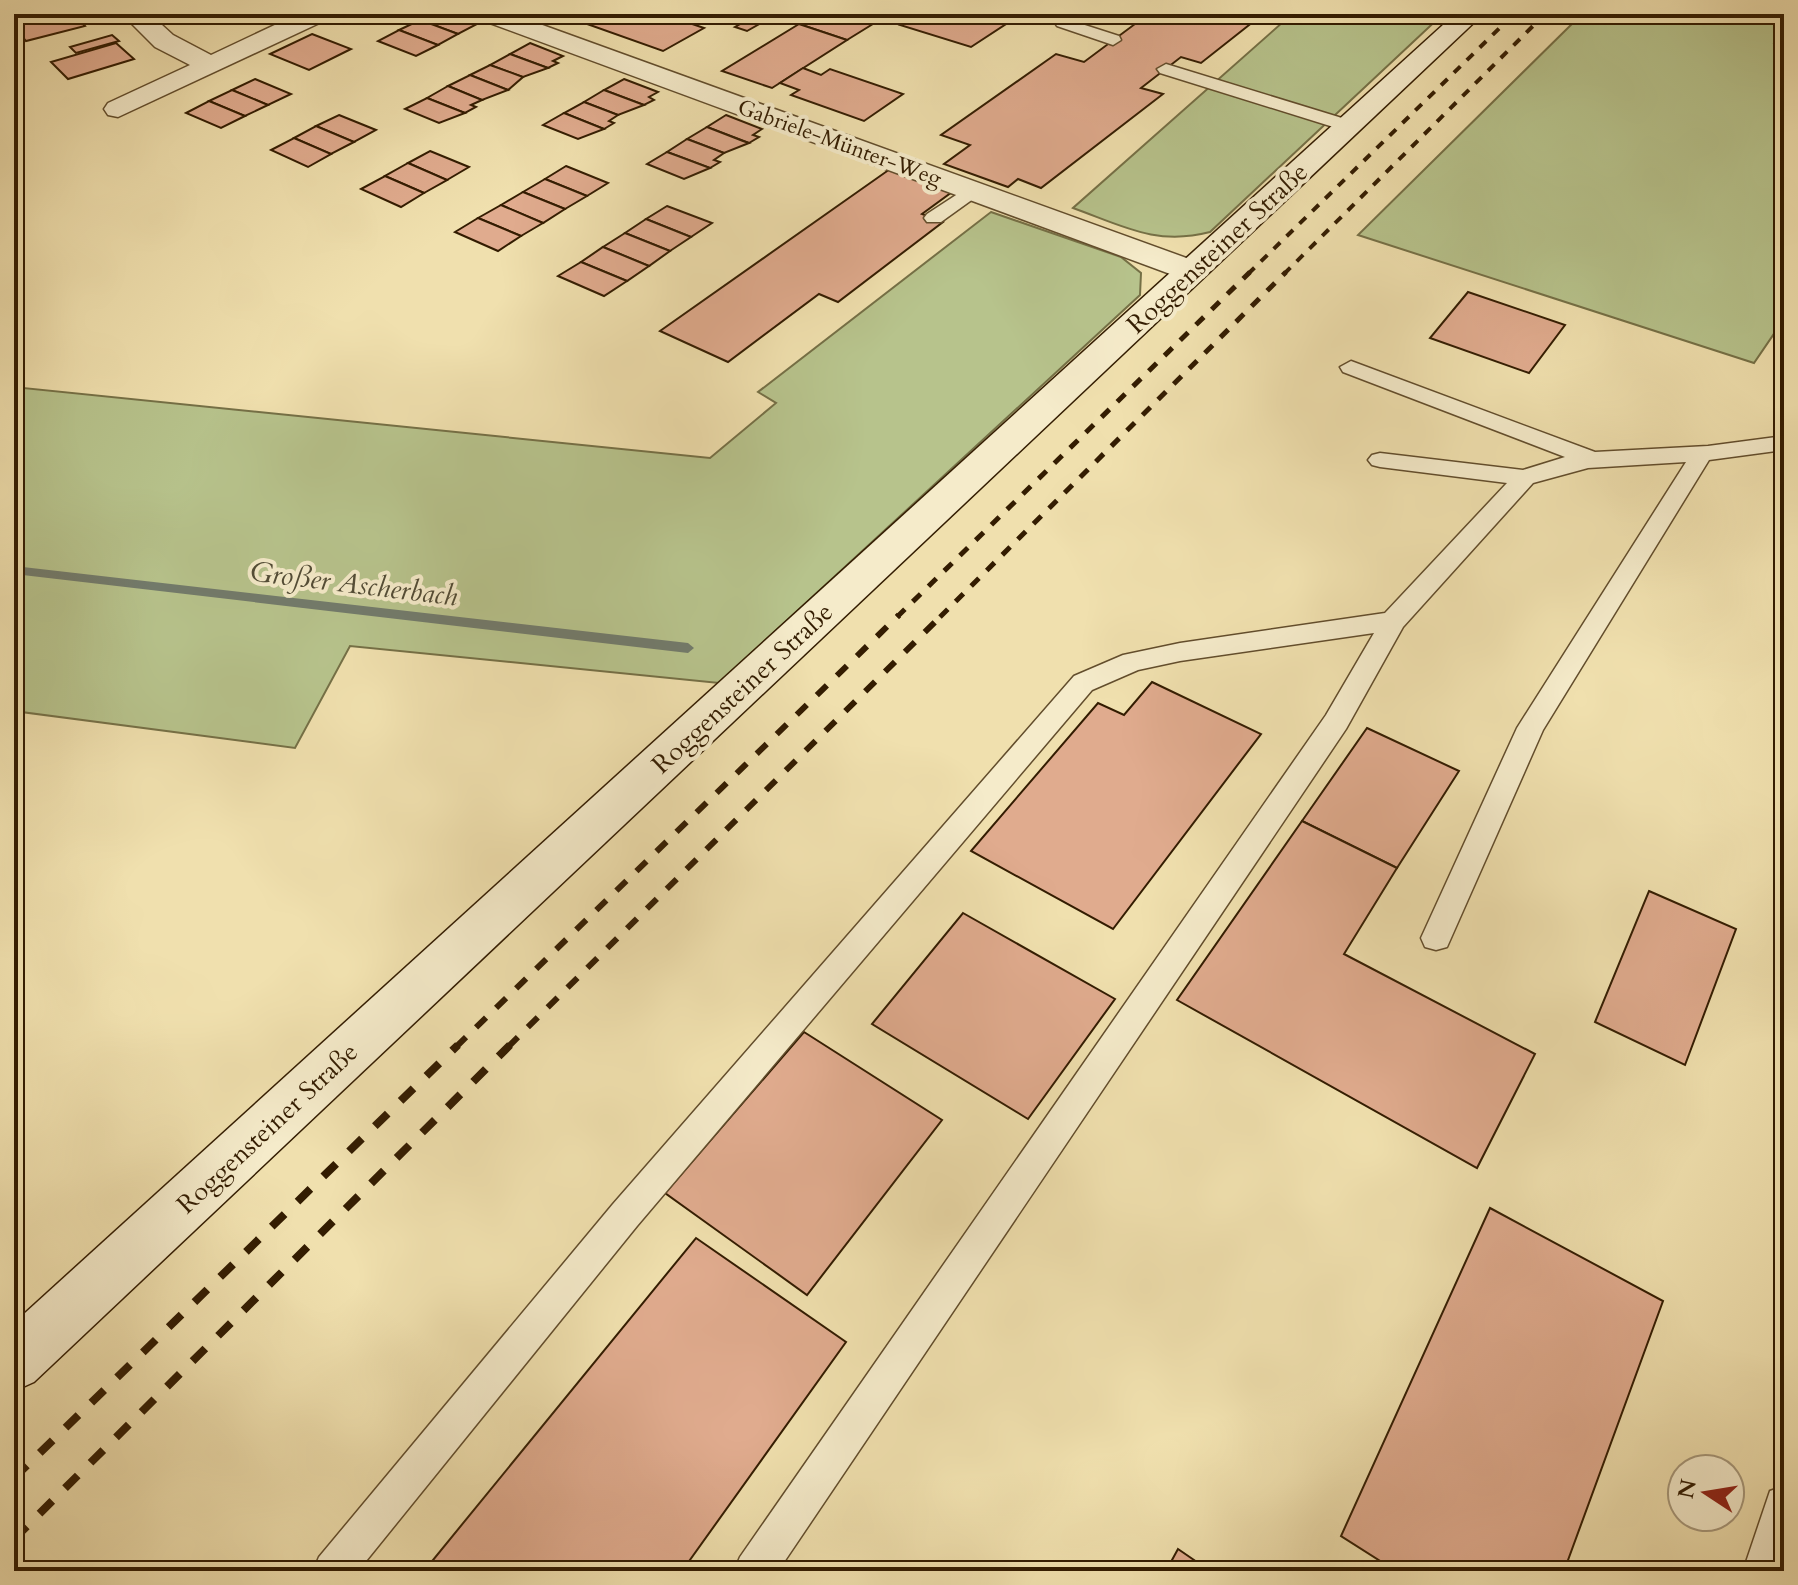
<svg xmlns="http://www.w3.org/2000/svg" width="1798" height="1585" viewBox="0 0 1798 1585" font-family="Cardo,serif">
<style>
.green{fill:#b7c38c;stroke:#757046;stroke-width:2}
.lines{fill:none;stroke-linecap:round;stroke-linejoin:round}
.stream{fill:#727b6c;fill-rule:evenodd}
.building{fill:#e0ab8e;stroke:#331c01;stroke-width:2}
.lane-casing{stroke:#624d2c;stroke-width:3}
.street-casing{stroke:#624d2c;stroke-width:3}
.secondary-casing{stroke:#331c01;stroke-width:3}
.lane{fill:#f5ebca;fill-rule:evenodd}
.street{fill:#f5ebca;fill-rule:evenodd}
.secondary{fill:#f5ebca;fill-rule:evenodd}
.rail-far3{stroke:#331c01;stroke-width:4;stroke-dasharray:9 9;stroke-linecap:butt}
.rail-far2{stroke:#331c01;stroke-width:5;stroke-dasharray:11 11;stroke-linecap:butt}
.rail-far1{stroke:#331c01;stroke-width:6;stroke-dasharray:14 14;stroke-linecap:butt}
.rail{stroke:#331c01;stroke-width:8;stroke-dasharray:18 18;stroke-linecap:butt}
.labels{text-anchor:middle;stroke-width:8;stroke-linejoin:round;paint-order:stroke}
.far-street-label{font-size:22px;fill:#331c01;stroke:#f5ebca}
.street-label{font-size:26px;fill:#331c01;stroke:#f5ebca}
.water-label{font-size:28px;font-style:italic;fill:#524c36;stroke:#f5ebca}
</style>
<rect width="100%" height="100%" fill="#f0e0ae"/>
<filter id="stains"><feTurbulence type="fractalNoise" baseFrequency=".0025" numOctaves="4"/><feColorMatrix values="0 0 0 0 .2 0 0 0 0 .09 0 0 0 0 .02 0 0 0 .5 -.17"/></filter>
<radialGradient id="worn" r=".72"><stop offset=".6" stop-color="#630" stop-opacity="0"/><stop offset="1" stop-color="#630" stop-opacity=".3"/></radialGradient>
<!-- green -->
<g class="green">
<path d="M1292,14H1443L1210,232C1156,246 1123,226 1073,208Z"/>
<path d="M1582,14H1784L1774,43L1784,46V319L1754,363L1358,235Z"/>
<path d="M991,212L1121,257L1141,273L1140,295L719,683L350,646L295,748L14,711V387L710,458L776,403L758,392Z"/>
</g>
<g class="lines">
<!-- stream -->
<path class="stream" d="M14,566L688,643L694,648L688,653L14,574Z"/>
</g>
<!-- building -->
<g class="building">
<path d="M75,14L85,26L26,41L14,26L54,14Z"/>
<path d="M213,14H251L223,22Z"/>
<path d="M432,14H453L479,23L458,34L420,20Z"/>
<path d="M559,14H663L704,28L663,51Z"/>
<path d="M758,14L775,15L747,31L735,27Z"/>
<path d="M816,14H889L847,40L799,24Z"/>
<path d="M889,14H973L1006,24L971,47L900,25L908,20Z"/>
<path d="M1115,14H1263L1201,63L1181,57L1141,88L1163,94L1041,188L1018,179L1008,187L944,164L970,145L941,135L1056,54L1084,62L1139,21Z"/>
<path d="M420,20L434,25L458,34L438,45L399,30Z"/>
<path d="M799,24L847,40L772,88L722,71Z"/>
<path d="M399,30L438,45L416,56L378,41Z"/>
<path d="M312,34L351,49L309,70L270,54Z"/>
<path d="M112,35L119,41L76,53L70,47Z"/>
<path d="M116,43L134,59L68,79L51,62Z"/>
<path d="M530,43L563,56L553,61L558,63L548,68L510,54Z"/>
<path d="M510,54L548,68L523,77L490,65Z"/>
<path d="M490,65L523,77L508,90L470,75Z"/>
<path d="M803,68L821,75L830,69L903,94L864,121L791,95L799,90L780,83Z"/>
<path d="M470,75L508,90L482,100L448,86Z"/>
<path d="M255,79L291,94L268,105L232,90Z"/>
<path d="M624,79L658,92L649,97L654,100L644,105L604,90Z"/>
<path d="M448,86L482,100L471,105L476,107L465,113L427,98Z"/>
<path d="M232,90L268,105L245,116L209,101Z"/>
<path d="M604,90L644,105L618,115L584,102Z"/>
<path d="M427,98L465,113L439,123L405,109Z"/>
<path d="M209,101L245,116L221,128L186,113Z"/>
<path d="M584,102L618,115L609,121L614,123L604,129L564,113Z"/>
<path d="M564,113L604,129L578,139L543,125Z"/>
<path d="M339,115L376,130L354,142L316,126Z"/>
<path d="M726,115L762,129L753,135L759,137L749,143L707,127Z"/>
<path d="M316,126L354,142L331,154L294,138Z"/>
<path d="M707,127L743,141L749,143L724,153L687,139Z"/>
<path d="M294,138L331,154L308,167L271,150Z"/>
<path d="M687,139L724,153L714,160L720,162L710,168L667,152Z"/>
<path d="M430,151L469,167L447,180L408,163Z"/>
<path d="M667,152L678,156L710,168L684,179L647,164Z"/>
<path d="M408,163L447,180L424,193L385,176Z"/>
<path d="M566,166L608,183L587,196L545,179Z"/>
<path d="M890,169L952,192L922,214L943,222L838,302L819,294L728,362L660,331Z"/>
<path d="M385,176L424,193L401,207L361,189Z"/>
<path d="M545,179L587,196L565,209L523,192Z"/>
<path d="M523,192L565,209L543,223L501,205Z"/>
<path d="M501,205L543,223L521,236L478,218Z"/>
<path d="M667,206L712,223L691,237L646,219Z"/>
<path d="M478,218L521,236L498,251L455,232Z"/>
<path d="M646,219L691,237L670,251L625,233Z"/>
<path d="M625,233L670,251L649,266L603,247Z"/>
<path d="M603,247L649,266L627,281L581,262Z"/>
<path d="M581,262L627,281L604,296L558,276Z"/>
<path d="M1468,292L1565,325L1529,373L1430,338Z"/>
<path d="M1152,682L1261,734L1113,929L971,851L1098,703L1124,715Z"/>
<path d="M1367,728L1459,771L1397,868L1302,821Z"/>
<path d="M1302,821L1397,868L1344,954L1535,1054L1477,1168L1177,1000Z"/>
<path d="M1649,891L1736,929L1685,1065L1595,1022Z"/>
<path d="M963,913L1115,999L1028,1119L872,1024Z"/>
<path d="M804,1032L942,1120L807,1295L665,1193Z"/>
<path d="M1490,1208L1663,1301L1564,1571H1396L1341,1536Z"/>
<path d="M696,1238L846,1342L682,1571H424Z"/>
<path d="M1178,1549L1210,1571H1166Z"/>
</g>
<g class="lines">
<defs>
<g id="lane">
<path d="M1063,18L1119,36L1121,40L1113,45L1057,26L1055,23Z"/>
<path d="M1166,64L1355,122L1358,126L1355,130H1343L1160,73L1157,69Z"/>
<path d="M973,184L982,190L980,194L941,222H927L924,218L927,214Z"/>
<path d="M1351,361L1595,452L1708,446L1784,436V450L1709,460L1543,730L1447,947L1436,950L1425,947L1421,938L1517,728L1686,462L1588,468L1533,483L1403,627L1346,729L778,1571H734L740,1557L1326,715L1374,633L1180,661L1138,670L1092,690L637,1226L358,1571H313L319,1557L613,1204L1074,676L1123,655L1180,643L1385,613L1507,483L1380,467L1372,465L1368,460L1372,455L1380,453L1523,470L1565,457L1343,372L1340,367Z"/>
<path d="M1784,1486L1783,1571H1743L1770,1491Z"/>
</g>
<g id="street">
<path d="M122,14H150L173,35L211,55L298,14H332L328,19L118,117L108,115L104,109L108,103L190,65L155,47Z"/>
<path d="M475,14H512L1203,264L1208,271L1203,278L1192,281L1181,278L479,19Z"/>
</g>
<path id="secondary" d="M1455,14H1483L34,1382L14,1391V1323Z"/>
</defs>
<!-- lane casing -->
<use href="#lane" class="lane-casing"/>
<!-- street casing -->
<use href="#street" class="street-casing"/>
<!-- secondary casing -->
<use href="#secondary" class="secondary-casing"/>
<!-- lane -->
<use href="#lane" class="lane"/>
<!-- street -->
<use href="#street" class="street"/>
<!-- secondary -->
<use href="#secondary" class="secondary"/>
<!-- rail-far3 -->
<g class="rail-far3">
<path d="M1248,274L1514,14"/>
<path d="M1284,274L1545,14"/>
</g>
<!-- rail-far2 -->
<g class="rail-far2">
<path d="M897,617L1250,272"/>
<path d="M940,617L1286,272"/>
</g>
<!-- rail-far1 -->
<g class="rail-far1">
<path d="M456,1047L899,615"/>
<path d="M508,1047L942,615"/>
</g>
<!-- rail -->
<g class="rail">
<path d="M14,1478L458,1045"/>
<path d="M14,1539L510,1045"/>
</g>
</g>
<g class="labels">
<!-- far-street labels -->
<g class="far-street-label">
<text transform="translate(840 142) rotate(20)" y="8">Gabriele-Münter-Weg</text>
</g>
<!-- street labels -->
<g class="street-label">
<text transform="translate(1217 248) rotate(-43)" y="9">Roggensteiner Straße</text>
<text transform="translate(742 688) rotate(-43)" y="9">Roggensteiner Straße</text>
<text transform="translate(267 1128) rotate(-43)" y="9">Roggensteiner Straße</text>
</g>
<!-- water labels -->
<g class="water-label">
<text transform="translate(354 583) rotate(7)" y="10">Großer Ascherbach</text>
</g>
</g>
<!-- margin -->
<rect width="1798" height="1585" fill="none" stroke="#f0e0ae" stroke-width="48"/>
<rect x="16" y="16" width="1766" height="1553" fill="none" stroke="#331c01" stroke-width="4"/>
<rect x="24" y="24" width="1750" height="1537" fill="none" stroke="#331c01" stroke-width="2"/>
<!-- north arrow -->
<g transform="translate(1706 1493) rotate(282)"><circle r="38" fill="#f5ebca" stroke="#a7987a" stroke-width="2"/>
<path d="M0-6L14 30L0 20L-14 30Z" fill="#8f2418"/>
<text y="-12" font-size="22" font-weight="bold" text-anchor="middle" fill="#331c01">N</text>
</g>
<rect width="100%" height="100%" filter="url(#stains)"/>
<rect width="100%" height="100%" fill="url(#worn)"/>
</svg>
